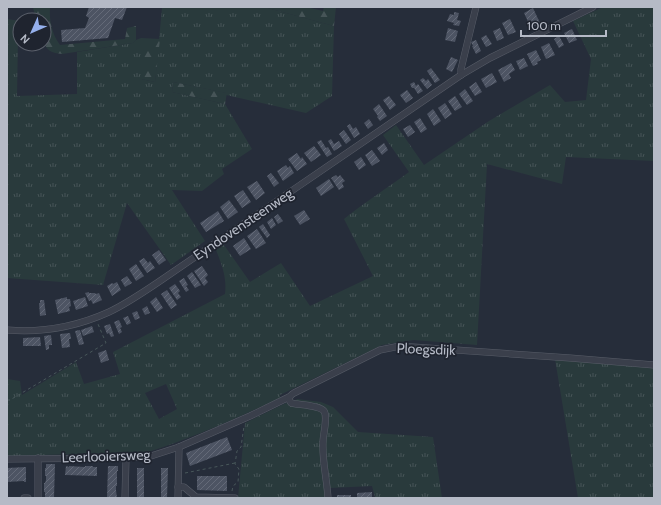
<svg xmlns="http://www.w3.org/2000/svg" width="661" height="505" viewBox="0 0 661 505" font-family="Cabin,sans-serif">
<style>
.grass{fill:url(#grass-tufts);fill-rule:evenodd}
.forest{fill:url(#forest-firs)}
.building{fill:url(#building-hatch)}
.lines{fill:none;stroke-linecap:round;stroke-linejoin:round}
.minor-casing{stroke:#585d68;stroke-width:7}
.path{stroke:#48575a;stroke-width:1;stroke-dasharray:3 3;stroke-linecap:butt}
.minor{stroke:#3a3f4b;stroke-width:6}
.labels{text-anchor:middle;stroke-width:3.5;stroke-linejoin:round;paint-order:stroke}
.street-label{font-size:14px;fill:#b5bac6;stroke:#1f242f}
</style>
<defs>
<pattern id="grass-tufts" width="24" height="20" patternUnits="userSpaceOnUse"><rect width="24" height="20" fill="#293a3c"/><path d="M3 7l-1-3M5 7V3M7 7l1-3M15 17l-1-3M17 17v-4M19 17l1-3" fill="none" stroke="#465457"/></pattern>
<pattern id="forest-firs" width="22" height="20" patternUnits="userSpaceOnUse"><rect width="22" height="20" fill="#293a3c"/><path d="M5 1l3.5 6h-7zM16 11l3.5 6h-7z" fill="#465457"/></pattern>
<pattern id="building-hatch" width="6" height="6" patternUnits="userSpaceOnUse"><rect width="6" height="6" fill="#4d5463"/><path d="M-1 1l2-2M0 6l6-6M5 7l2-2" fill="none" stroke="#646a78"/></pattern>
</defs>
<rect width="100%" height="100%" fill="#262d3a"/>
<!-- grass -->
<g class="grass">
<path d="M156,7H264L334,26L332,96L306,113L226,95V93L173,82L172,92L225,104L252,149L222,169L224,174L202,191L172,190L205,241L171,265L127,203L103,285L7,278V19L20,21L18,38L17,96L77,94V52L133,43L136,40L141,38V79L155,82L162,8Z"/>
<path d="M603,7H654V161L566,157L562,184L487,164L477,345L414,340L382,345L280,395V398C237,418 193,438 148,452L7,456V379L20,381L22,395L76,362L84,384L120,374L113,352L225,294C227,278 222,265 216,250L224,245L250,282L281,263L310,306L373,276L344,219C365,202 387,188 409,172L383,135L396,125L424,165L489,121L550,85L565,102L586,100L591,59L573,21ZM166,384L177,409L159,419L145,393Z"/>
<path d="M555,359L654,367V498H578Z"/>
<path d="M297,399L321,402L333,407L358,432L433,437L442,498H384V497H375L372,486L330,488L325,444L328,414L294,402Z"/>
<path d="M286,403C289,404 292,406 295,407C304,409 317,406 323,415L325,498H238L245,423Z"/>
</g>
<!-- forest -->
<g class="forest">
<path d="M33,7H50C49,21 52,34 60,45L125,39L127,28L136,26V40L133,43L62,54C39,52 44,38 44,20H36Z"/>
<path d="M264,7H306L323,11L324,7H336L334,26Z"/>
<path d="M141,38L160,39L155,82L141,79Z"/>
<path d="M173,82L227,93L225,104L172,92Z"/>
</g>
<!-- building -->
<g class="building">
<path d="M89,7H127L122,20L115,18L108,38L62,42L61,30L85,28L89,18L86,16Z"/>
<path d="M533,8L540,23L531,28L524,13Z"/>
<path d="M454,12L459,13L457,20L461,21L459,26L453,25L454,23L447,21L450,14L454,15Z"/>
<path d="M510,19L516,32L508,35L502,23Z"/>
<path d="M448,28L458,31L455,42L445,40Z"/>
<path d="M500,28L504,38L497,41L493,31Z"/>
<path d="M572,29L577,40L569,43L564,33Z"/>
<path d="M486,35L492,44L486,47L481,38Z"/>
<path d="M559,36L564,45L559,48L554,39Z"/>
<path d="M476,40L481,51L476,54L472,46H473L471,42Z"/>
<path d="M549,43L555,55L546,59L541,47Z"/>
<path d="M536,50L541,60L537,62L538,64L533,66L527,54Z"/>
<path d="M451,57L458,60L452,72L446,69Z"/>
<path d="M524,58L528,66L520,70L516,61Z"/>
<path d="M511,63L515,70L509,74L511,78L504,82L498,70Z"/>
<path d="M431,68L440,80L435,83L427,71Z"/>
<path d="M492,73L497,82L486,88L481,79Z"/>
<path d="M423,78L426,81L428,79L432,85L427,89L420,80Z"/>
<path d="M414,82L416,86L418,84L423,91L418,94L414,88H412L410,84Z"/>
<path d="M476,82L482,92L475,96L469,87Z"/>
<path d="M465,89L473,101L467,105L459,94Z"/>
<path d="M407,90L413,98L406,103L400,95Z"/>
<path d="M389,96L396,105L390,110L383,100Z"/>
<path d="M455,96L462,107L455,111L448,101Z"/>
<path d="M445,103L452,114L445,119L438,108Z"/>
<path d="M379,104L387,116L380,121L377,117L378,116L373,109Z"/>
<path d="M433,109L441,121L434,126L427,114Z"/>
<path d="M420,118L427,129L421,133L414,122Z"/>
<path d="M369,119L373,125L368,129L364,123Z"/>
<path d="M350,124L353,129L356,127L360,134L354,138L347,126Z"/>
<path d="M410,125L415,132L408,137L403,129Z"/>
<path d="M344,130L351,140L346,144L339,134Z"/>
<path d="M331,139L334,144L339,141L342,146L334,151L328,141Z"/>
<path d="M321,140L326,148L328,147L332,154L327,157L317,142Z"/>
<path d="M384,143L388,150L382,155L377,148Z"/>
<path d="M314,146L321,155L311,162L304,153Z"/>
<path d="M372,150L380,161L372,166L365,155Z"/>
<path d="M297,153L301,159L302,157L307,164L297,171L288,159Z"/>
<path d="M361,157L366,165L359,170L354,162Z"/>
<path d="M286,165L288,168L290,166L294,173L283,181L277,171Z"/>
<path d="M271,173L279,183L274,187L267,176Z"/>
<path d="M336,175L338,177L340,175L345,181L342,183L344,187L339,190L331,178Z"/>
<path d="M329,179L334,187L321,196L316,188Z"/>
<path d="M257,181L265,193L256,200L247,187Z"/>
<path d="M243,190L251,202L242,208L234,196Z"/>
<path d="M229,200L238,212L228,219L220,207Z"/>
<path d="M304,210L310,219L300,225L294,216Z"/>
<path d="M218,211L224,221L206,232L200,223Z"/>
<path d="M278,214L283,221L278,224L274,217Z"/>
<path d="M272,218L276,225L271,229L267,222Z"/>
<path d="M263,224L270,235L267,238L259,227Z"/>
<path d="M257,229L266,243L256,249L247,236Z"/>
<path d="M244,238L251,249L240,256L233,246Z"/>
<path d="M159,250L166,260L159,265L152,255Z"/>
<path d="M144,258L148,263L150,261L155,268L147,273L139,261Z"/>
<path d="M136,264L144,276L136,281L129,269Z"/>
<path d="M202,266L208,275L205,278L208,282L204,286L194,271Z"/>
<path d="M192,272L201,285L195,288L187,276Z"/>
<path d="M127,276L132,283L125,287L121,280Z"/>
<path d="M184,278L188,285L186,286L189,290L186,292L179,281Z"/>
<path d="M117,282L121,290L112,296L107,286L112,283L113,284Z"/>
<path d="M175,284L180,291L178,293L181,297L177,300L169,288Z"/>
<path d="M167,290L177,305L171,309L161,294Z"/>
<path d="M89,292V293H95L96,294L99,293L102,300L93,304L91,300L89,301L85,293Z"/>
<path d="M67,297V299H70L71,306L69,307L70,311L58,314L55,300Z"/>
<path d="M85,297L88,306L76,310L73,301Z"/>
<path d="M156,297L163,308L157,312L150,302Z"/>
<path d="M40,300H44L46,315L40,316L39,303H40Z"/>
<path d="M147,306L150,313L145,315L142,309Z"/>
<path d="M137,311L140,318L135,320L132,313Z"/>
<path d="M128,316L131,323L127,325L123,318Z"/>
<path d="M119,320L122,327L120,328L122,332L119,334L114,322Z"/>
<path d="M110,324L114,336L111,337L109,333L107,334L104,326Z"/>
<path d="M92,326L94,332L83,336L81,330Z"/>
<path d="M80,330L84,344L79,345L75,331Z"/>
<path d="M70,333L71,339H69L70,347L62,348L60,334Z"/>
<path d="M51,335L52,345H49V349L46,350L44,336Z"/>
<path d="M40,337L41,346H23V338Z"/>
<path d="M106,350L109,360L101,363L98,353Z"/>
<path d="M227,437L232,450L190,466L186,453Z"/>
<path d="M46,464H55L54,498H45V492H44V483H45L46,480V476H45V468H46Z"/>
<path d="M66,466L69,467V466L85,467V466H93V467H97V476L65,475Z"/>
<path d="M108,466H118V471H117V486H116V490L117,498H107Z"/>
<path d="M26,467V482H24V481L7,482V468Z"/>
<rect x="137" y="468" width="7" height="30"/>
<path d="M161,468H168L167,498H161Z"/>
<path d="M197,476H227V491L197,490Z"/>
<path d="M372,492V498H357V493Z"/>
<rect x="337" y="495" width="14" height="3"/>
</g>
<g class="lines">
<defs>
<g id="minor">
<path d="M461,75V69L476,7"/>
<path d="M7,330C42,333 78,326 109,312C126,304 142,293 157,283L461,75L490,58L593,7"/>
<path d="M7,459L126,458L151,456L179,447L250,416L289,397"/>
<path d="M178,487H184L196,497L235,498"/>
<path d="M24,498H28"/>
<path d="M38,498V458"/>
<path d="M125,498L126,458"/>
<path d="M178,498L179,447"/>
<path d="M328,498C327,479 322,461 323,442C323,435 328,417 324,411C319,405 299,405 291,403C288,399 289,396 294,393L380,350L400,346L413,347L570,358L654,365"/>
</g>
</defs>
<!-- minor casing -->
<use href="#minor" class="minor-casing"/>
<!-- path -->
<g class="path">
<path d="M7,400H10L106,343L98,324"/>
<path d="M185,473L235,463"/>
<path d="M232,491L233,486L238,482L239,469L235,464L237,451L241,447L244,426"/>
</g>
<!-- minor -->
<use href="#minor" class="minor"/>
</g>
<g class="labels">
<!-- street labels -->
<g class="street-label">
<text transform="translate(243 224) rotate(-34)" y="5">Eyndovensteenweg</text>
<text transform="translate(426 349) rotate(2)" y="5">Ploegsdijk</text>
<text transform="translate(106 456) rotate(-2)" y="5">Leerlooiersweg</text>
</g>
</g>
<!-- border -->
<rect width="661" height="505" fill="none" stroke="#b5bac6" stroke-width="16"/>
<!-- north arrow -->
<g transform="translate(32 32) rotate(225)"><circle r="19" fill="#1f242f" stroke="#5b606b"/>
<path d="M0-3L7 15L0 10L-7 15Z" fill="#95b0ec"/>
<text y="-6" font-size="11" font-weight="bold" text-anchor="middle" fill="#b5bac6">N</text>
</g>
<!-- scale -->
<path d="M521 30v6h85v-6" fill="none" stroke="#b5bac6" stroke-width="2"/>
<text x="527" y="30" font-size="12" fill="#b5bac6" stroke="#1f242f" stroke-width="3" paint-order="stroke">100 m</text>
</svg>
